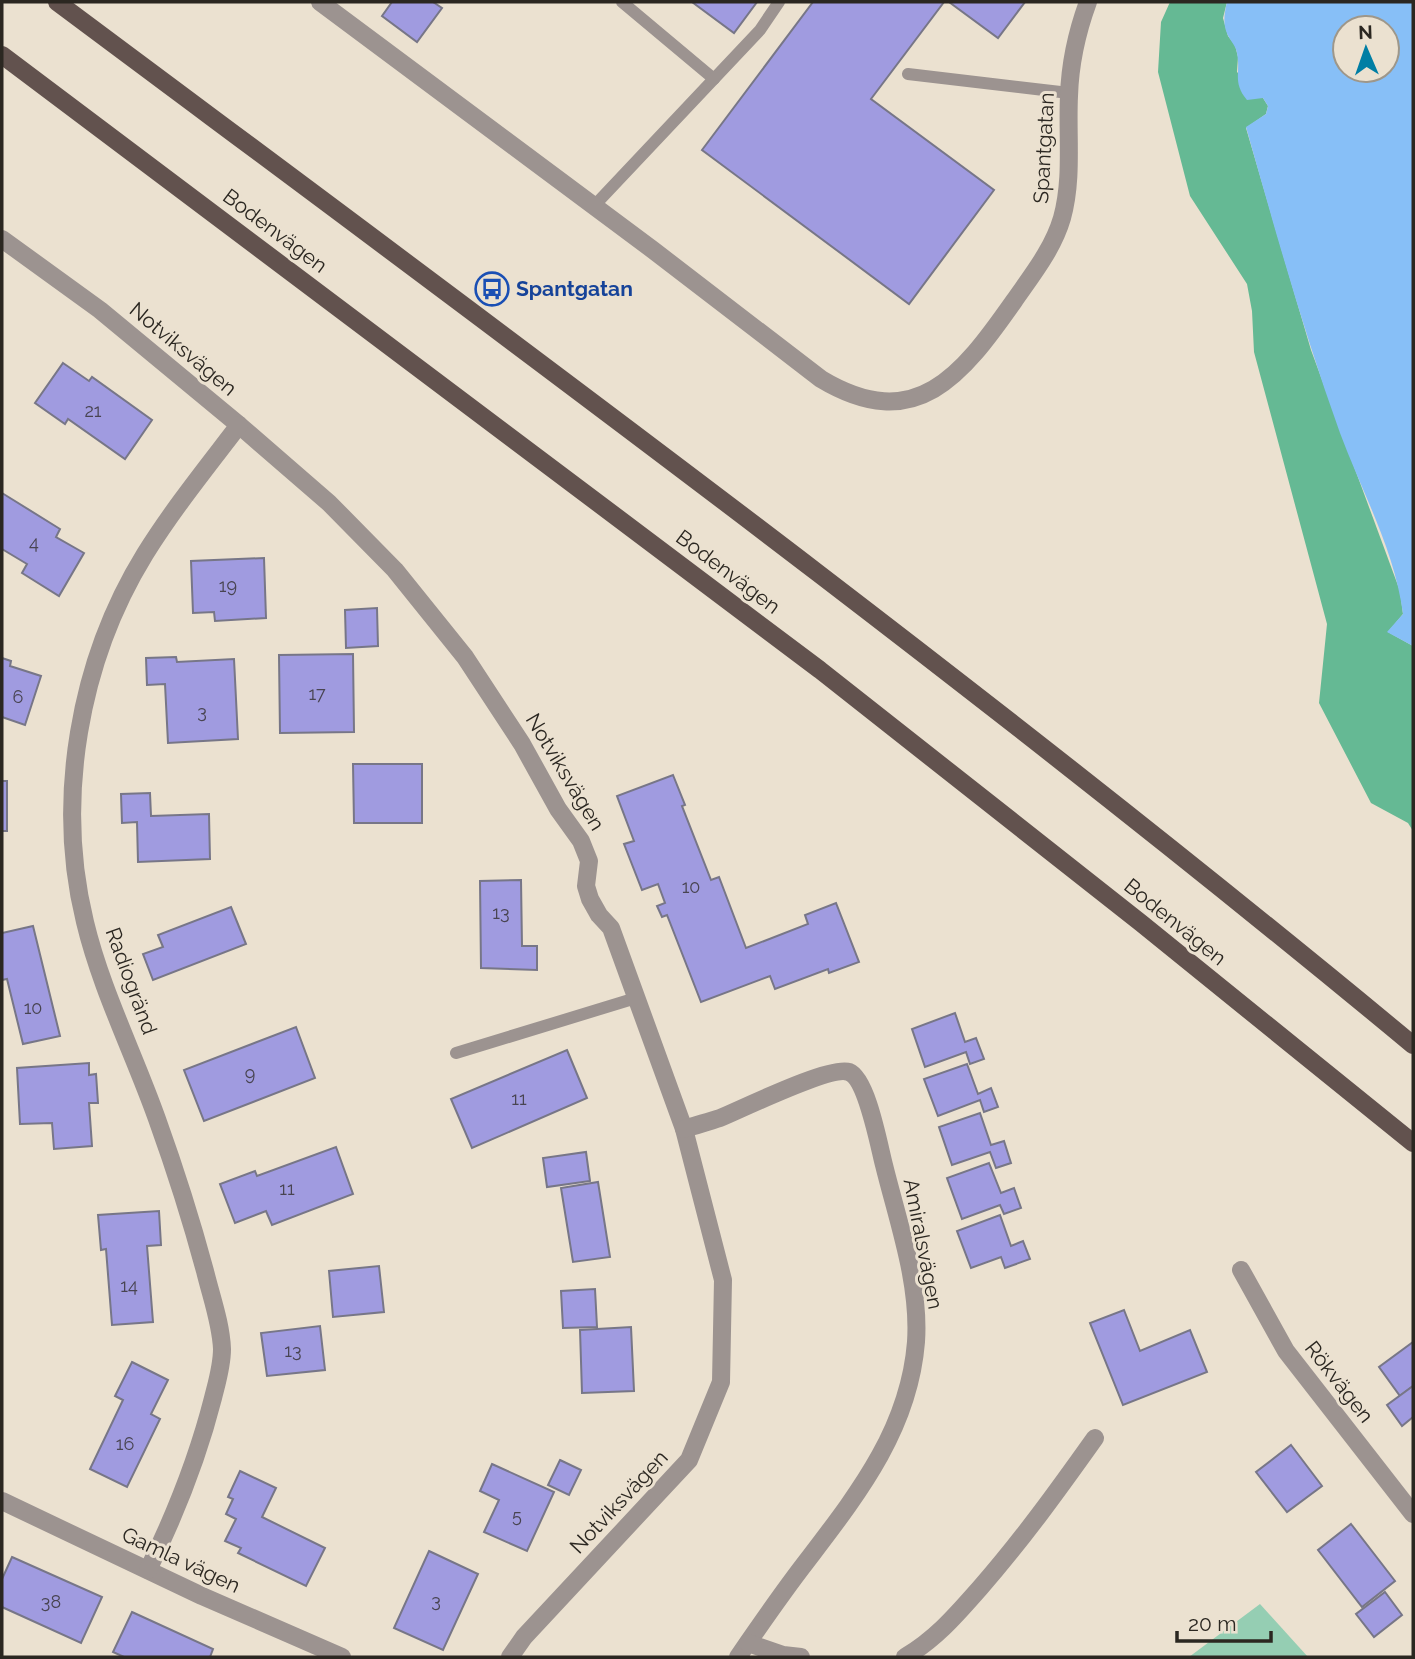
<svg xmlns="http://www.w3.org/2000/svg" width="1415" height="1659" viewBox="0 0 1415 1659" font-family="Raleway,sans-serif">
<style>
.green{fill:#95ceb3}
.forest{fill:#65b994}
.water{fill:#87bff7;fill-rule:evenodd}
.building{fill:#a09be0;stroke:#777687;stroke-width:2}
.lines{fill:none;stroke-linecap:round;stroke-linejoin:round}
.lane{stroke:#9c9390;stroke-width:12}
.street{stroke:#9c9390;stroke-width:18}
.primary{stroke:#62524e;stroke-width:18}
.labels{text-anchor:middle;stroke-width:6;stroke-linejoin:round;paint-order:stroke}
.number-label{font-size:18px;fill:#484451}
.street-label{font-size:21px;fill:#2b2721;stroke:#ebe1d0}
.transit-label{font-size:21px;font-weight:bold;fill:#164399;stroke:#ebe1d0;text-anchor:start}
</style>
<rect width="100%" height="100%" fill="#ebe1d0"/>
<!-- green -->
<path class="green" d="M1260,1604L1308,1657H1189Z"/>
<!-- forest -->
<path class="forest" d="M1170,2H1227L1223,18L1228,36L1235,45L1238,57L1237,72L1263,98L1268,106L1266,114L1246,128L1311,350L1400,591L1403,614L1388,632L1413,646V831L1408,823L1371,803L1319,703L1327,624L1254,352L1252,311L1247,284L1190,196L1158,72L1161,22Z"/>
<!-- water -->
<path class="water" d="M1227,2H1413V646L1387,632L1403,614C1395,551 1362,492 1340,433C1304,333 1275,230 1246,127L1266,114L1268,106L1263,98L1247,100C1232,82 1241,73 1237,53C1236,47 1233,44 1230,39C1222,27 1224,15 1227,2ZM1345,28H1387V70H1345Z"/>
<!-- building -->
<g class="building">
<path d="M392,2H433L442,8L417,42L382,16Z"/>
<path d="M692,2H757L734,33Z"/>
<path d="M813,2H944L871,99L994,190L909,304L702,150Z"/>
<path d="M949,2H1025L998,38Z"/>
<path d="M63,363L89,381L92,377L152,420L125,459L68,419L65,424L35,403Z"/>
<path d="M2,493L60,529L56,537L84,553L59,596L22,573L27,564L2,549Z"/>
<path d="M264,558L266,618L215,621L214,612L193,613L191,561Z"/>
<path d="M377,608L378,646L346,648L345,610Z"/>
<path d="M353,654L354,732L280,733L279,655Z"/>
<path d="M176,657L177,662L234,659L238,739L168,743L165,684L147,685L146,658Z"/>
<path d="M2,658L11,661L10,666L41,676L25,725L2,717Z"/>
<path d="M353,764H422V823H354Z"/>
<path d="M673,775L685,805L682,806L711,880L719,877L746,948L808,924L805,915L836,903L859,962L829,973L828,969L775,989L770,976L701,1002L667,915L662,917L657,906L665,903L658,884L642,890L624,844L634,841L617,796Z"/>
<rect x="2" y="781" width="5" height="50"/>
<path d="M150,793L151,816L209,814L210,859L138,862L137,822L122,823L121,794Z"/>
<path d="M521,880L522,946H537V970L481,968L480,881Z"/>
<path d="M231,907L246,944L153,980L143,954L163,947L158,935Z"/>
<path d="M33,926L60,1036L23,1044L7,979L2,980V933Z"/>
<path d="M955,1013L965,1042L976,1038L984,1059L970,1064L966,1052L925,1067L912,1029Z"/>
<path d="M296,1027L315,1078L204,1121L184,1070Z"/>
<path d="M567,1050L587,1098L472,1148L451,1099Z"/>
<path d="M89,1063V1075L96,1074L98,1103H89L92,1146L54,1149L52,1123L20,1124L17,1068Z"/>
<path d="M967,1064L978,1094L991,1088L998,1107L984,1112L980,1100L938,1116L924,1079Z"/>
<path d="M980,1113L991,1145L1004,1141L1011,1163L996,1168L990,1152L952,1165L939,1127Z"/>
<path d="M336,1147L353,1194L272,1225L266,1211L235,1223L220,1184L255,1171L257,1176Z"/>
<path d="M586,1152L590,1181L547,1187L543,1158Z"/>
<path d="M989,1163L1001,1193L1014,1188L1021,1208L1004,1214L1000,1205L962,1219L947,1178Z"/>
<path d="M598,1182L610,1257L573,1262L561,1188Z"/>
<path d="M159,1211L161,1245L147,1246L153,1322L112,1325L106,1249L101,1250L98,1215Z"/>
<path d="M1000,1215L1011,1246L1023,1241L1030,1259L1005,1268L1001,1257L971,1268L957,1231Z"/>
<path d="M379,1266L384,1312L333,1317L329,1271Z"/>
<path d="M595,1289L597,1327L563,1328L561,1291Z"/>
<path d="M1124,1310L1140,1351L1190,1330L1207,1372L1123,1405L1090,1323Z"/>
<path d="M320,1326L325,1370L267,1376L261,1333Z"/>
<path d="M631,1327L634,1391L582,1393L580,1330Z"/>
<path d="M1413,1342V1386L1400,1396L1379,1367Z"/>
<path d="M132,1362L168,1380L151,1414L160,1419L127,1487L90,1469L123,1400L115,1396Z"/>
<path d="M1413,1386V1417L1402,1426L1387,1405Z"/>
<path d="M1291,1445L1322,1486L1287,1512L1256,1472Z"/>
<path d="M560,1460L581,1470L569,1495L548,1485Z"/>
<path d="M492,1464L554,1492L527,1551L484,1532L499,1500L480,1491Z"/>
<path d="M240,1471L276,1488L262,1517L325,1548L306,1586L238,1553L241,1548L225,1541L236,1519L226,1514L233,1499L228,1497Z"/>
<path d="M1351,1524L1395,1581L1362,1607L1318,1550Z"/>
<path d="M429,1551L478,1574L443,1650L394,1628Z"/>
<path d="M12,1557L102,1597L81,1643L2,1607V1579Z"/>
<path d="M1385,1592L1402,1615L1374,1637L1356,1614Z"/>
<path d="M132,1612L213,1649L210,1657H124L113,1652Z"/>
</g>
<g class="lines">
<!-- lane -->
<g class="lane">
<path d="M622,2L714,79"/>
<path d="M908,74L1069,93"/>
<path d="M594,206L760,30L779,2"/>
<path d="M456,1053L636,998"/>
</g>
<!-- street -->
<g class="street">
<path d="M320,2L653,250L821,379C916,436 962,375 1014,301C1032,275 1053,249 1062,218C1073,179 1067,136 1069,96C1070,63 1077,32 1088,2"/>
<path d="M2,239L100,310L239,425L329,503L395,570L465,657L522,744L558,809L581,841L589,861L586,886L590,899L599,915L611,928L684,1129L723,1280L721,1382L689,1460L524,1637L510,1657"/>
<path d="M684,1129C696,1125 708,1122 720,1118C742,1109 831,1065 849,1072C867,1079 879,1146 884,1165C898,1222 920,1283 916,1342C909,1430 857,1495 806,1562C782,1593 760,1625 738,1657"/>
<path d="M1241,1270L1286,1351L1413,1514"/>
<path d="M2,1501L202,1596L342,1657"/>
<path d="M148,1570C175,1515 198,1457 213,1398C217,1382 222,1366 222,1349C221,1323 211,1296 205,1271C191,1219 175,1169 157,1119C134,1054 101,989 85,922C55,800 79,661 145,554C173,509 207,467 239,425"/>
<path d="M748,1643L783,1655L801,1657"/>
<path d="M905,1657C936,1639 957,1614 980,1588C1022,1540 1058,1490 1095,1438"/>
</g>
<!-- primary -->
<g class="primary">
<path d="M57,2C514,343 974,681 1413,1045"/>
<path d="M2,55L820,670L1141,923L1413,1143"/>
</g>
</g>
<!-- icons -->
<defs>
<symbol id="bus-ring" viewBox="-11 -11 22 22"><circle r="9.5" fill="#ebe1d0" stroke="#1a4fb4" stroke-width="1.5"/><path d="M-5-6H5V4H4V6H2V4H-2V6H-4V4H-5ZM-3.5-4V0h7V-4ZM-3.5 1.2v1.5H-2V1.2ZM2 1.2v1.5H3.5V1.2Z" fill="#1a4fb4"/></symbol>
</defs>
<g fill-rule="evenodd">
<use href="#bus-ring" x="473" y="270" width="38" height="38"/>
</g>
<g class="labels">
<!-- number labels -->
<g class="number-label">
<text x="93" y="417">21</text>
<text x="34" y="549">4</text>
<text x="228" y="592">19</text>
<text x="317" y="700">17</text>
<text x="18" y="703">6</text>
<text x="202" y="718">3</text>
<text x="691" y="893">10</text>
<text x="501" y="919">13</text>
<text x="33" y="1014">10</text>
<text x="250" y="1080">9</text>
<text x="519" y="1105">11</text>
<text x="287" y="1195">11</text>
<text x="129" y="1292">14</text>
<text x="293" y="1357">13</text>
<text x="125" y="1450">16</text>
<text x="517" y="1522">5</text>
<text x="436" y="1607">3</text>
<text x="51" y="1608">38</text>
</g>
<!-- street labels -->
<g class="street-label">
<text transform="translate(1044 148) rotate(-87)" y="7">Spantgatan</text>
<text transform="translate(275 231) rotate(37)" y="7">Bodenvägen</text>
<text transform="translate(183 349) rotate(40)" y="7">Notviksvägen</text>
<text transform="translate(728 572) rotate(37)" y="7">Bodenvägen</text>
<text transform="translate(565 772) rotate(59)" y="7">Notviksvägen</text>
<text transform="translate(1175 922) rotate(39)" y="7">Bodenvägen</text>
<text transform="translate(131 981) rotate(70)" y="7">Radiogränd</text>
<text transform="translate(923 1244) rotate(79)" y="7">Amiralsvägen</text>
<text transform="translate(1339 1382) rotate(52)" y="7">Rökvägen</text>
<text transform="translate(619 1502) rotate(-47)" y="7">Notviksvägen</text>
<text transform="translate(181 1560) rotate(25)" y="7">Gamla vägen</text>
</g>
<!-- transit labels -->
<g class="transit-label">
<text x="516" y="296">Spantgatan</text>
</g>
</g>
<!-- border -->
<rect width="1415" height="1659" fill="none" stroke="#2b2721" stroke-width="7"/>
<!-- north arrow -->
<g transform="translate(1366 49) rotate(358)"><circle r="33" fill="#ebe1d0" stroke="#9e978a" stroke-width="2"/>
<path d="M0-5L12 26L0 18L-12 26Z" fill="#007ea4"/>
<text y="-10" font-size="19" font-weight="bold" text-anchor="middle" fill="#2b2721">N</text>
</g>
<!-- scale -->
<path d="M1177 1631v10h94v-10" fill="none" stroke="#2b2721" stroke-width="3.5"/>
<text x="1188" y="1631" font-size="21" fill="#2b2721" stroke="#ebe1d0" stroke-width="5" paint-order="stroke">20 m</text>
</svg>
